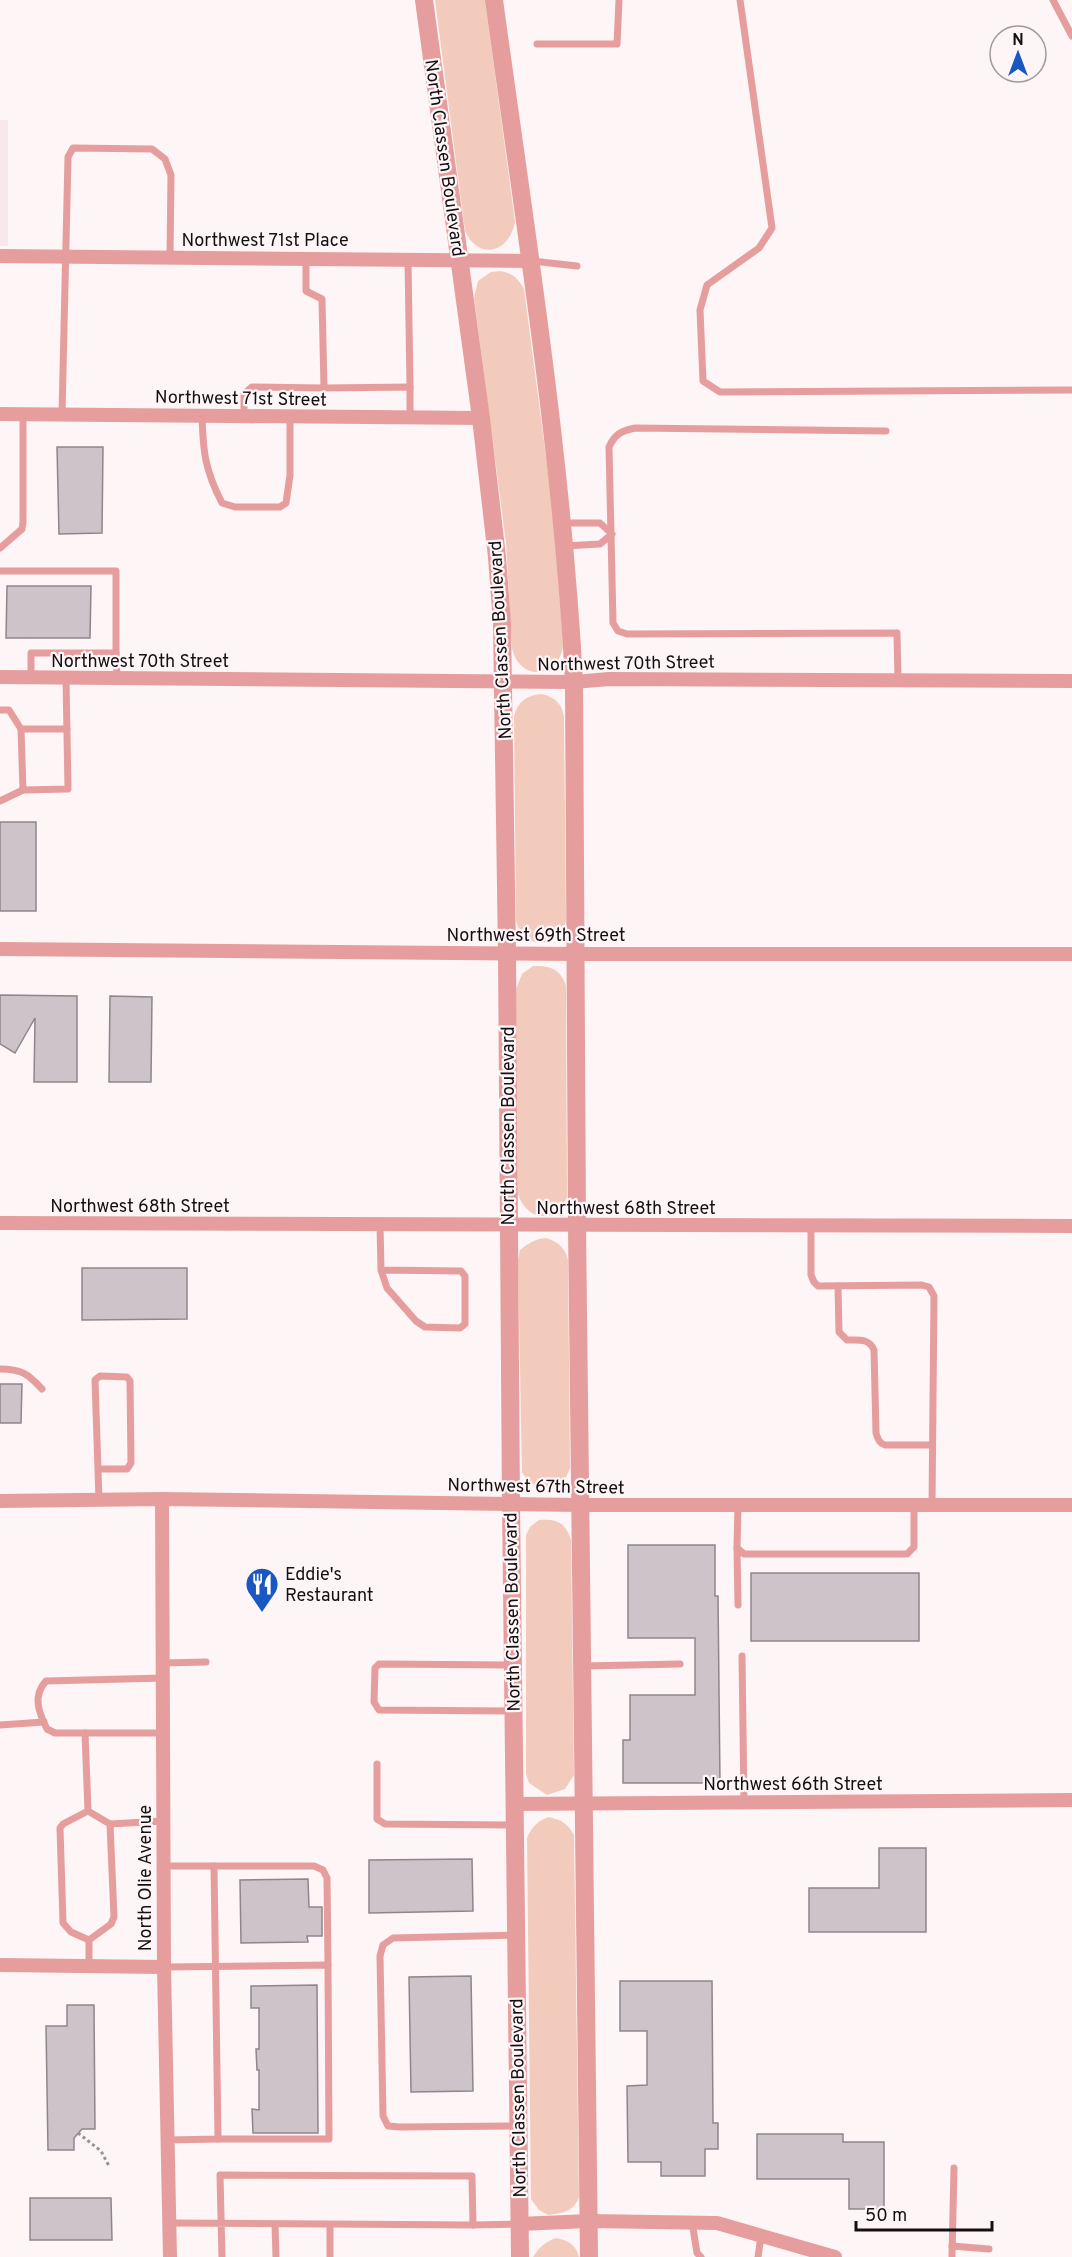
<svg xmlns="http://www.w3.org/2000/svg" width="1072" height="2257" viewBox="0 0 1072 2257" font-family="Overpass,sans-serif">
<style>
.built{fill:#f8e7eb}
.green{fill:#f3cbbd}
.building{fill:#cfc3ca;stroke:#90858c;stroke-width:1.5}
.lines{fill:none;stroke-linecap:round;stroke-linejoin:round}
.path{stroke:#999294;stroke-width:3;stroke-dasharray:3 3;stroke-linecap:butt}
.service{stroke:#e59e9d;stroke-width:7}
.minor{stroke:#e59e9d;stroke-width:14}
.tertiary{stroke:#e59e9d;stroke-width:18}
.labels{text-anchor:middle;stroke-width:4.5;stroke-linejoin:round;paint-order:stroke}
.street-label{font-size:18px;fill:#140f11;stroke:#fef5f7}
.poi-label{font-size:18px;fill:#140f11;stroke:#fef5f7;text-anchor:start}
</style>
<rect width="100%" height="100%" fill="#fef5f7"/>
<!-- built -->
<rect class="built" x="0" y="120" width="8" height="126"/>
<!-- green -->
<g class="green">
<path d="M435,0H485L515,222C509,253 479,261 465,231Z"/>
<path d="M500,271C512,273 518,278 524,289L554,518L563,645C560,679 519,682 512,648L506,543L474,298L478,281L491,272Z"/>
<path d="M542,694C556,698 562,704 564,717L566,921C558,950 524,950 516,921L514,716C518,701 527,695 542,694Z"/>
<path d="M533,966C551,965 561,970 566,986L567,1197C557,1225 526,1221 518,1194L516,989L522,974Z"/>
<path d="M546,1238C558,1242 565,1247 568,1260L570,1468C562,1494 534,1494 522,1472L518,1260L520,1250C529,1243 535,1239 546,1238Z"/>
<path d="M539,1520C557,1519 565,1522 571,1540L574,1775L565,1789L547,1795L529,1783L526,1774V1535L530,1527Z"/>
<path d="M549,1817C562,1820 568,1824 574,1835L579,2197C574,2212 562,2213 548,2215L539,2210L531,2199L527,1838C532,1827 537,1821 549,1817Z"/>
<path d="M556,2238C568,2240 576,2245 579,2257H533C539,2247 545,2242 556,2238Z"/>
</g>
<!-- building -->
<g class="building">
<path d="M57,447H103L102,533L59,534Z"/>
<path d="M7,586H91L90,638H6Z"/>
<rect x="0" y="822" width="36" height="89"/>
<path d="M0,995L77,996V1082H34L35,1018L15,1053L0,1044Z"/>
<path d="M110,996L152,997L151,1082H109Z"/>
<path d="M82,1268H187V1319L82,1320Z"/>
<path d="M0,1384H22L21,1423H0Z"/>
<path d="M628,1545H715V1596H718L720,1783H623V1740H630V1695H695V1638H628Z"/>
<rect x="751" y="1573" width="168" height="68"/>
<path d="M879,1848H926V1932H809V1888H879Z"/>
<path d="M472,1859L473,1911L369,1913V1860Z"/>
<path d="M308,1879L309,1907H322V1936H307L308,1942L241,1943L240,1880Z"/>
<path d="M471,1976L473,2091L411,2092L409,1977Z"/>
<path d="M620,1981H712L713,2123H718V2149H705V2176H661V2162H628L627,2086L647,2085V2031H620Z"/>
<path d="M317,1985L318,2133H253L252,2109L259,2110V2070H257L256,2049H259V2008H251V1986Z"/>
<path d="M67,2005H94L95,2129H82L74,2138V2150H48L46,2026H67Z"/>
<path d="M757,2134H843V2142H884V2209H849V2179H757Z"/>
<path d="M30,2198H111L112,2240H30Z"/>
</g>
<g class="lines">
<!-- path -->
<path class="path" d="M78,2133L101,2151L109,2166"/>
<!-- service -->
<g class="service">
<path d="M740,0L772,228L759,248L707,285L700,310L703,381L720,392L1072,390"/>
<path d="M1053,0L1072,36"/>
<path d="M537,44H617L619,0"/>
<path d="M306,258V291L322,299L324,388L410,387V418"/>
<path d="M408,260L410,387"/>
<path d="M532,261L577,266"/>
<path d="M62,414L68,157L73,148L152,149L165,159L171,175L170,257"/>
<path d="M202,415C203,452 205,470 222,503L235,507H280L286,503L290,475V416"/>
<path d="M244,416V394L252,387L324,388"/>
<path d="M886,431L635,428C621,431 615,434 609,447L613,623L618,631L627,634L897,633L898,680"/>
<path d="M563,523H600L612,534L600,544L565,546"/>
<path d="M0,548L22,529L23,522V414"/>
<path d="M0,571H116V653"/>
<path d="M31,678V653H116L117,678"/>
<path d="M0,710H9L21,729L23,790"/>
<path d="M21,729H67"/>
<path d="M0,801L23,790L68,789L66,679"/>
<path d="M380,1225L381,1270L387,1288L416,1321L425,1327L460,1328L465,1324V1276L461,1271L381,1270"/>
<path d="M811,1226V1275L814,1282L818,1286L922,1285L929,1287L934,1296L932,1505"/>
<path d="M838,1286L839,1332L847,1340C859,1340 869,1338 874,1350L876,1433C878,1439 879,1443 885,1445H932"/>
<path d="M0,1369C22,1369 28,1374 42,1389"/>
<path d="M98,1469H127L131,1463L130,1381L127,1377L100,1376L95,1380L99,1500"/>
<path d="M738,1505L737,1548L744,1554H907L914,1547V1505"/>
<path d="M737,1548L738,1605"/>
<path d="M742,1656L744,1803"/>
<path d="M162,1663L206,1662"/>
<path d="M584,1666L680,1664"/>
<path d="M163,1678L46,1681C32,1696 39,1713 47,1729L55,1733H163"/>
<path d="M512,1711L379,1710L374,1702L375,1668L379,1664L513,1665"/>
<path d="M0,1725L44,1722"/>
<path d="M85,1733L88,1811L110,1824L114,1917L111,1924L89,1940V1966"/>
<path d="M377,1764V1819L385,1824L514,1825"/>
<path d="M88,1811L63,1824L60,1828L63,1923L71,1932L89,1940"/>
<path d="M110,1824L163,1821"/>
<path d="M163,1866H214L218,2139L168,2140"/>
<path d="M214,1866H314L323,1870L327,1878L328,1965"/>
<path d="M516,1935L393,1938L383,1945L380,1956L383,2116L388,2126L400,2127L518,2126"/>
<path d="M164,1967L328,1965L329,2139H218"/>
<path d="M692,2222L697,2253L701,2257"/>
<path d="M169,2223C271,2224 372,2225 473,2225L472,2176L220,2175L222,2257"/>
<path d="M275,2224L276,2257"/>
<path d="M330,2225V2257"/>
<path d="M473,2225L518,2224"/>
<path d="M952,2246L989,2249"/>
<path d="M758,2257L761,2236"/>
<path d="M952,2257L954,2168"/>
</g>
<!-- minor -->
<g class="minor">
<path d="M0,256L529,261"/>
<path d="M0,414L481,418"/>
<path d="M0,677L574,682L609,679L1072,681"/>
<path d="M0,949L577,954H1072"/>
<path d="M0,1223L1072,1226"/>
<path d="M162,1499L164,1967L170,2257"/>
<path d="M0,1501L162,1499L580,1505H1072"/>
<path d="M514,1804L1072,1800"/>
<path d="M0,1965L164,1967"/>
<path d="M519,2224L589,2221L717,2223L835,2257"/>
</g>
<!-- tertiary -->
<g class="tertiary">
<path d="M424,0L481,418L497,557L502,623L507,953L511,1504L520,2257"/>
<path d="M494,0C525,227 562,454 574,682L577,1225L589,2257"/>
</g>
</g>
<!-- icons -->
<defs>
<symbol id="restaurant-pin" viewBox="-11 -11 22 30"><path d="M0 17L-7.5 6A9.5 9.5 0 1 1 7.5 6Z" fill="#1958c3" stroke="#fef5f7"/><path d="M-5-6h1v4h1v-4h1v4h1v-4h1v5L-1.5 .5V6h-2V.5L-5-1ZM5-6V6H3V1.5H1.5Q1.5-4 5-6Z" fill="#fff"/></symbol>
</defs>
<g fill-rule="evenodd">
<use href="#restaurant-pin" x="243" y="1565" width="38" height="52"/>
</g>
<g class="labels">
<!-- street labels -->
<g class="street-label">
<text transform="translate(445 158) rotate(82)" y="6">North Classen Boulevard</text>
<text x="265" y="246">Northwest 71st Place</text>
<text transform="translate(241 398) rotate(1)" y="6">Northwest 71st Street</text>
<text transform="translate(500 640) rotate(-93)" y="6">North Classen Boulevard</text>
<text x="140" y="667">Northwest 70th Street</text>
<text transform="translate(626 663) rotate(-1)" y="6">Northwest 70th Street</text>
<text x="536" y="941">Northwest 69th Street</text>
<text transform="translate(508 1126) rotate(-90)" y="6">North Classen Boulevard</text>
<text x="140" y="1212">Northwest 68th Street</text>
<text x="626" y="1214">Northwest 68th Street</text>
<text transform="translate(536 1486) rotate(1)" y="6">Northwest 67th Street</text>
<text transform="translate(512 1612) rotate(-91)" y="6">North Classen Boulevard</text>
<text x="793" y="1790">Northwest 66th Street</text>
<text transform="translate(145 1878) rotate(-90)" y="6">North Olie Avenue</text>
<text transform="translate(518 2098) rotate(-91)" y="6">North Classen Boulevard</text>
</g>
<!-- poi labels -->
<g class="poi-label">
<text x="285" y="1580">Eddie's<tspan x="285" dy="21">Restaurant</tspan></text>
</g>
</g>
<!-- north arrow -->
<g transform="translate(1018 54)"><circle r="28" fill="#fef5f7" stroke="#a0999b" stroke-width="1.5"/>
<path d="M0-4.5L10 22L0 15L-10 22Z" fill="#1958c3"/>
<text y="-9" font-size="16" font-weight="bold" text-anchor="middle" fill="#140f11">N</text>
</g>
<!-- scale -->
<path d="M856 2221v9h136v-9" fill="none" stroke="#140f11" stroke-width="3"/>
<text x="865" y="2221" font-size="18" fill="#140f11" stroke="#fef5f7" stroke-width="4.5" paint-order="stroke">50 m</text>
</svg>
